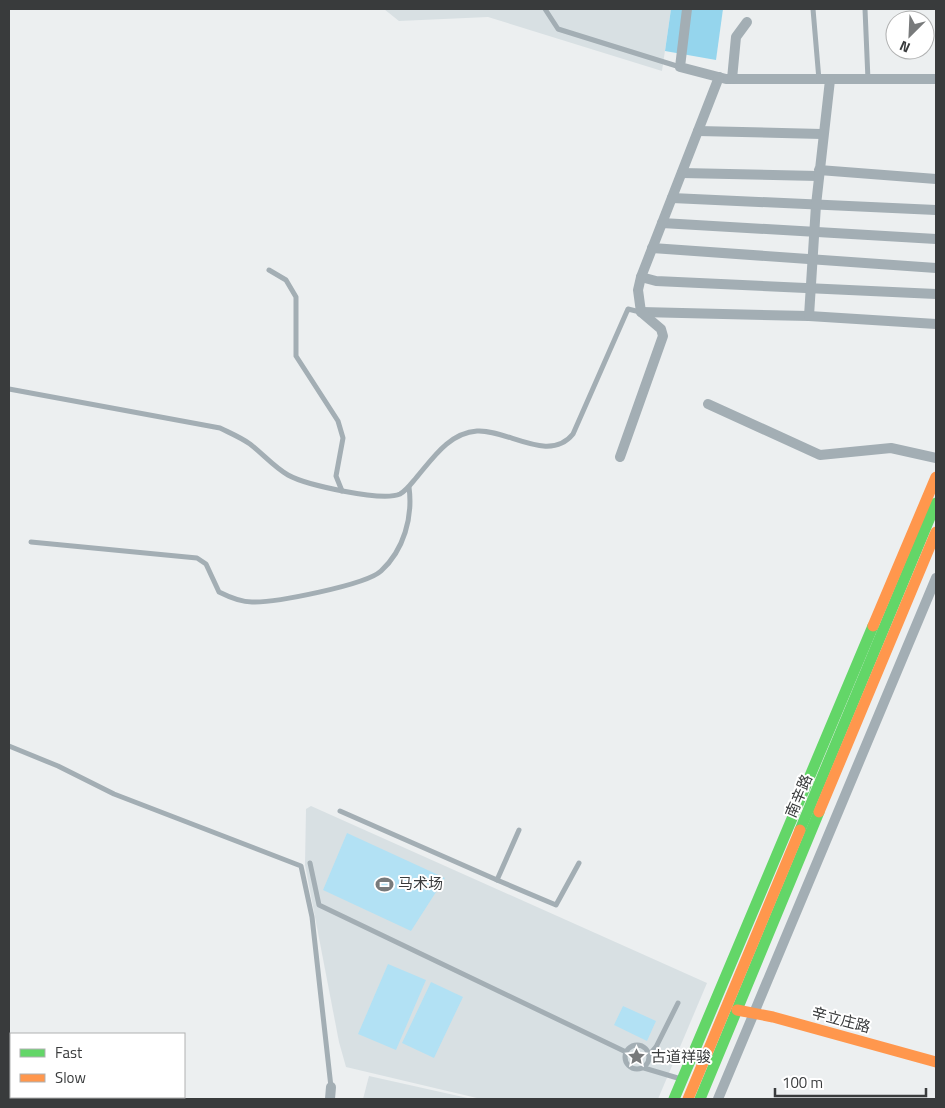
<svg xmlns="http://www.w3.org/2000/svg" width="945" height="1108" viewBox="0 0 945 1108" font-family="'Titillium Web','Noto Sans SC',sans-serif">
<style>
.built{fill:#d8e0e3}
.green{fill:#b2e1f4}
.forest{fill:#95d5ed}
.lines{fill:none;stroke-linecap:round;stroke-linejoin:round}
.lane{stroke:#a3aeb4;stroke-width:5}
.street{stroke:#a3aeb4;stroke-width:10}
.fast{stroke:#63d668;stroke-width:11}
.slow{stroke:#ff974d;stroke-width:11}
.labels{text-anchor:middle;stroke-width:4;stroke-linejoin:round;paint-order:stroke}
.street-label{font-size:15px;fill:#393b3c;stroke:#fff}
.poi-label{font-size:15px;fill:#393b3c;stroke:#fff;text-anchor:start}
</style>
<rect width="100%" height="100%" fill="#eceff0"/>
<!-- built -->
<g class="built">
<path d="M384,9H671L662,71L488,17L399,21Z"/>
<path d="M311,806L707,983L658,1099H481L346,1067L339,1042L305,865L306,809Z"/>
<path d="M369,1076L472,1099H363Z"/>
</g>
<!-- green -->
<g class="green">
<path d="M347,833L445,878L411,931L323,890Z"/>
<path d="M388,964L426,980L396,1050L358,1034Z"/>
<path d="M431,982L463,997L434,1058L402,1043Z"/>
<path d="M623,1006L656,1021L647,1041L614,1025Z"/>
</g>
<!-- forest -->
<path class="forest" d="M671,9H723L716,60L665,51Z"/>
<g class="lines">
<!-- lane -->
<g class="lane">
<path d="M545,9L558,29L680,67"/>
<path d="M813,9L819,80"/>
<path d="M865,9L868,80"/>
<path d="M269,270L286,280L296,297V356L338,421L343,438L336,476L342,491"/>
<path d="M9,389L220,428C230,433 240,437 250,444C263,454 274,467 288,475C306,485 382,502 400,494C406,491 411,484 416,478C433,458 449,433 477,431C507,429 549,464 573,434L628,309L640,312"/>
<path d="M31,542L197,558L206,564L219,592C229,597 240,602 252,602C274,603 366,585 381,571C404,550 413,517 409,487"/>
<path d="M9,746L58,766L114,794L301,866L312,917L331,1087"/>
<path d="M340,811L497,880L519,830"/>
<path d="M310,863L319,905L626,1052"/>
<path d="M497,880L556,905L579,863"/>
<circle cx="637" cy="1057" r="12"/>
<path d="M650,1054L656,1047L678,1003"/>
<path d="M644,1068L681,1079"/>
<path d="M125,1099L126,1097"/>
</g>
<!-- street -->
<g class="street">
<path d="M687,9L680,67L726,79H936"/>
<path d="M732,79L736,37L747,22"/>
<path d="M698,131L822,134"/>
<path d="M819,170L936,179"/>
<path d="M682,173L818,176"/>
<path d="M672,198L936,210"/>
<path d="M662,223L936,239"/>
<path d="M652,248L936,268"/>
<path d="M641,277L656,281L936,294"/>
<path d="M641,312L809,316L936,324"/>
<path d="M809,316L816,205L830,80"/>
<path d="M708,404L820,455L891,448L936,458"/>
<path d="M620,457L663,336L661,329L641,312L638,290L641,277L719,77"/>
<path d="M169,1097L177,1099"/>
<path d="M330,1099L331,1087"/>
<path d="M718,1099L936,578"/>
</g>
<!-- fast -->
<g class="fast">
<path d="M800,830L936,503"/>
<path d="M674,1099L873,626"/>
<path d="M700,1099L819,812"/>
</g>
<!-- slow -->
<g class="slow">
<path d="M873,626L936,477"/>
<path d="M819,812L936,532"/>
<path d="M737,1010L773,1017L936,1062"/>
<path d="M688,1099L800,830"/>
</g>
</g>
<!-- icons -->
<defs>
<symbol id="stadium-bare" viewBox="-9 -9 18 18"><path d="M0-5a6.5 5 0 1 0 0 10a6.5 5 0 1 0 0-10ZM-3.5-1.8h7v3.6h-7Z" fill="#787a7b" stroke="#fff" stroke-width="2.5" paint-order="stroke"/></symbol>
<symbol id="sight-bare" viewBox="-9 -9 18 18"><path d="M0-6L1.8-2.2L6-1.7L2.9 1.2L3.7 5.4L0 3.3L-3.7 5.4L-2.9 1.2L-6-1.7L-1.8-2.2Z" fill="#787a7b" stroke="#fff" stroke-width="2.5" paint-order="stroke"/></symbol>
</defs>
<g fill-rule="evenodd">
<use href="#stadium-bare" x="372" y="872" width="25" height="25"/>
<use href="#sight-bare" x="624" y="1044" width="25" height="25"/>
</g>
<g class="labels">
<!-- street labels -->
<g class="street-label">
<text transform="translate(799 796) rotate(-67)" y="5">南辛路</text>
<text transform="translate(841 1020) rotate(15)" y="5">辛立庄路</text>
</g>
<!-- poi labels -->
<g class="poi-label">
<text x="398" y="889">马术场</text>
<text x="651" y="1062">古道祥骏</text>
</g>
</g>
<!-- border -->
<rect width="945" height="1108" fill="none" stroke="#393b3c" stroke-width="20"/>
<!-- legend -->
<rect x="10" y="1033" width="175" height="65" fill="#ffffff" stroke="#b0b1b1"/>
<rect x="20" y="1049" width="25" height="8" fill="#63d668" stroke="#b0b1b1"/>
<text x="55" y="1058" font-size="15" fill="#393b3c">Fast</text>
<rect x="20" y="1074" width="25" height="8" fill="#ff974d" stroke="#b0b1b1"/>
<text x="55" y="1083" font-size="15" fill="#393b3c">Slow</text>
<!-- north arrow -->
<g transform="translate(910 35) rotate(204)"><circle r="24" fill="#ffffff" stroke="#b0b1b1"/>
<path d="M0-4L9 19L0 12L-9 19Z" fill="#787a7b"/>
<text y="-8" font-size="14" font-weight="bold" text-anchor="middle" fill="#393b3c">N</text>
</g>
<!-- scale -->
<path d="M775 1088v8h151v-8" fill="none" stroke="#393b3c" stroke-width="2.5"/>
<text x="782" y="1088" font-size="15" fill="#393b3c" stroke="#ffffff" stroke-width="4" paint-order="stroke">100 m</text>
</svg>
